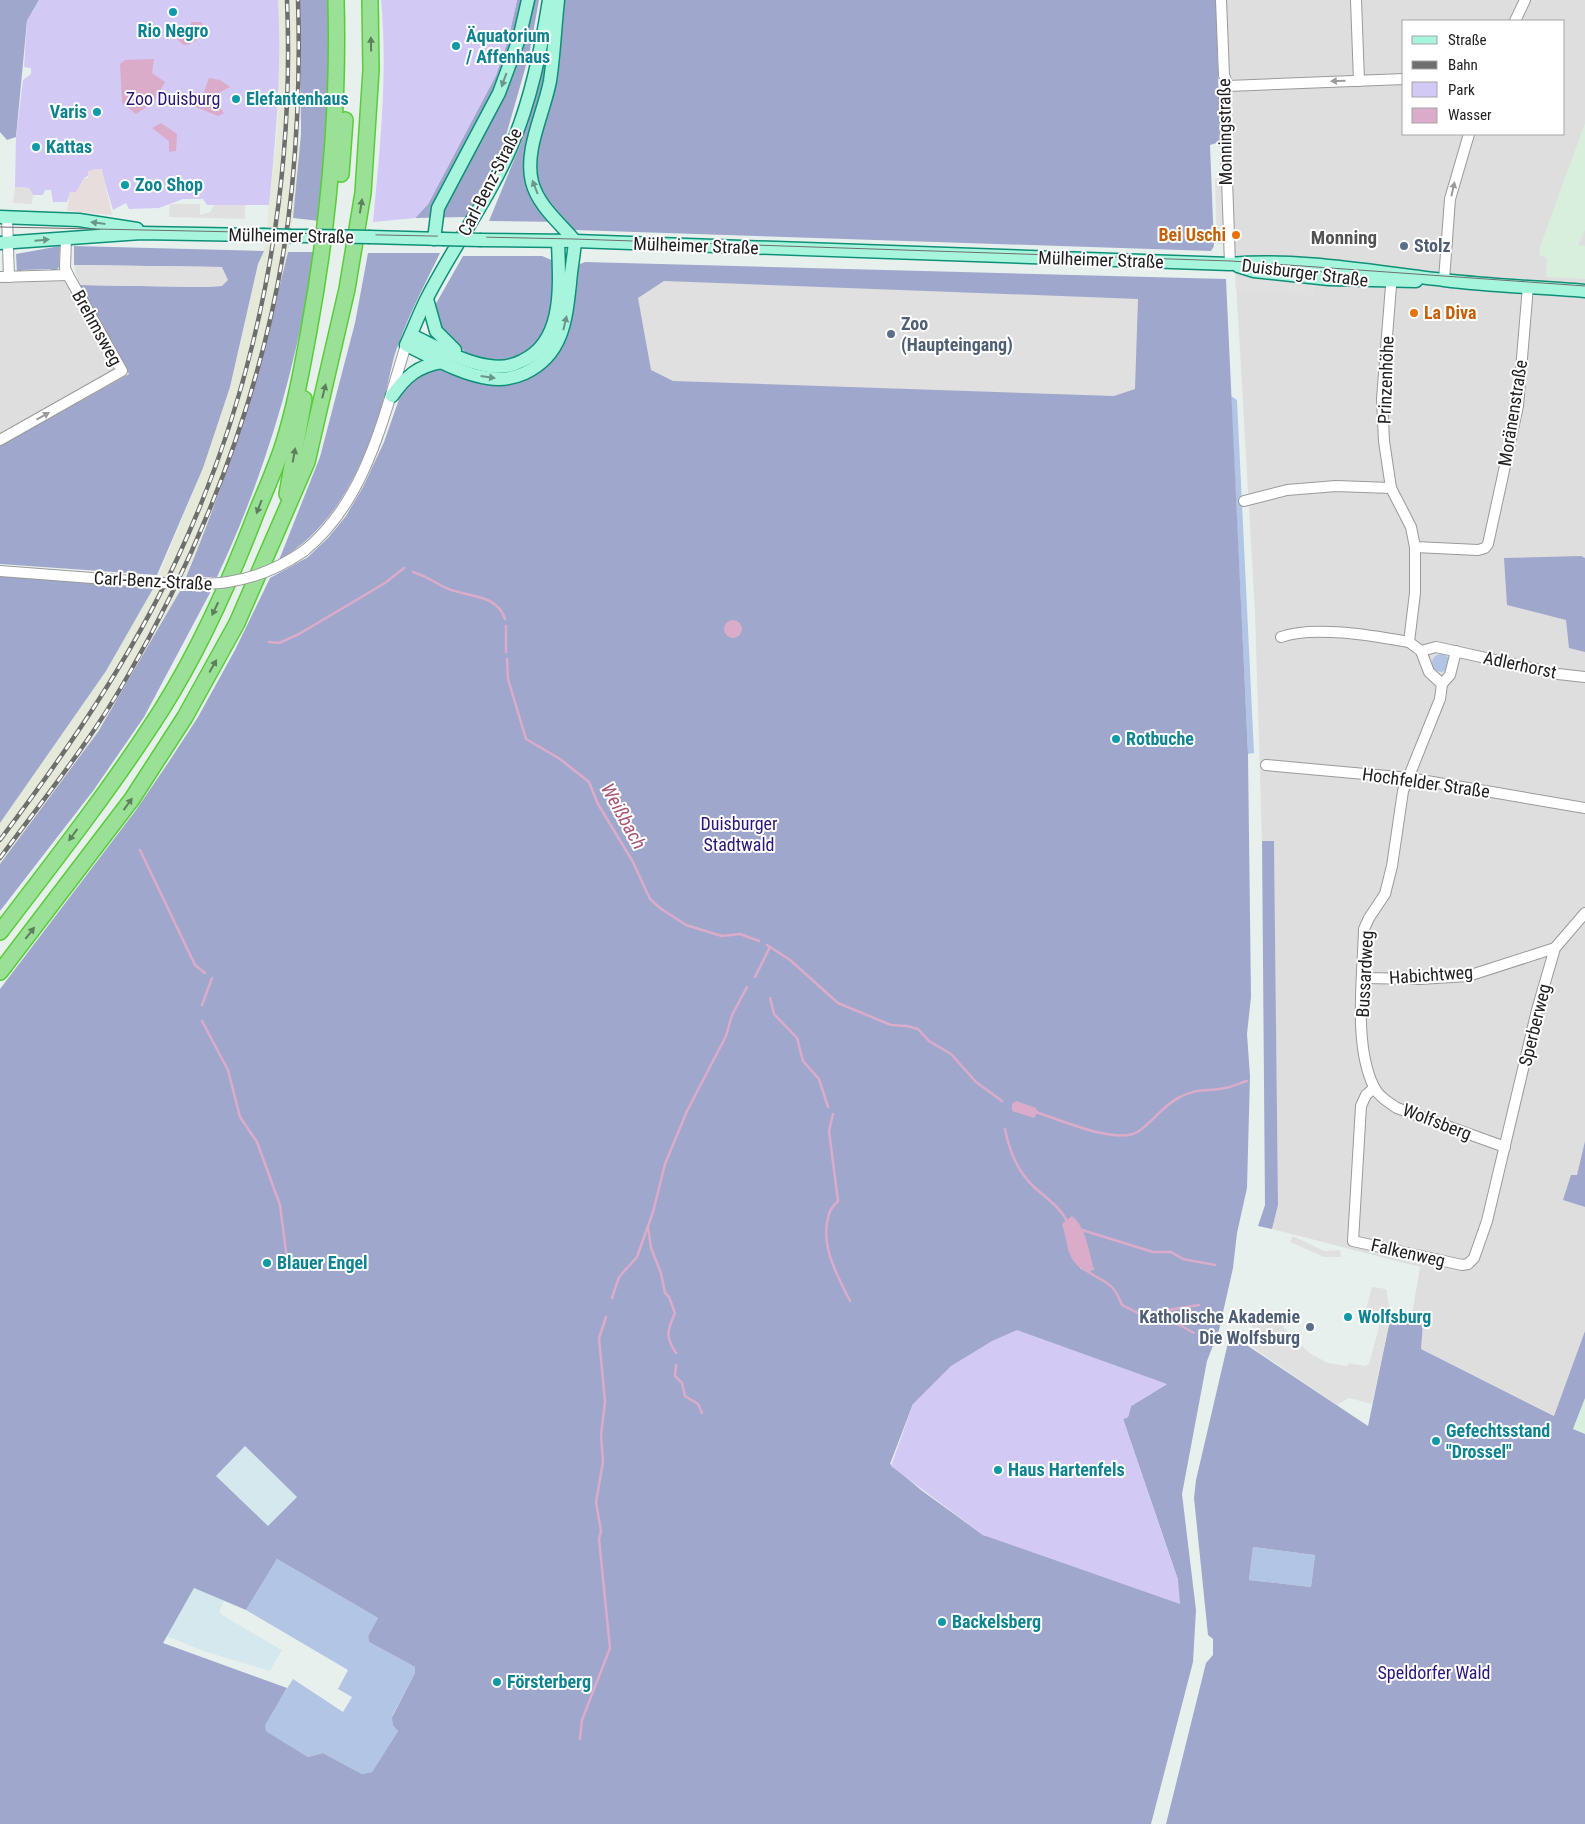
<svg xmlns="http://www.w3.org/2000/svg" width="1585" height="1824" viewBox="0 0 1585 1824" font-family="'Roboto Condensed',sans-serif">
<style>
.residential{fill:#dedede;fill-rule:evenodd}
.commercial{fill:#d9efdd}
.industrial{fill:#e4e9da}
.farmland{fill:#d5e8ed}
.grass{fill:#b2c5e5}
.forest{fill:#a0a7cc;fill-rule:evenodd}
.park{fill:#d3c9f5}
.parking{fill:#e0e0e0}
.plaza{fill:#e6dddc}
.water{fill:#daacc9}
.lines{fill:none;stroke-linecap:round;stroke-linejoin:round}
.stream{stroke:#daacc9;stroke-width:2.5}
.minor-casing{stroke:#9a9a9a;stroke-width:12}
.major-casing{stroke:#0d9076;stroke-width:15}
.highway-casing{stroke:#56cd36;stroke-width:18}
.minor{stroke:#fff;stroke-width:10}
.major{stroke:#a8f5de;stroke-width:12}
.highway{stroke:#9ae097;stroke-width:15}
.tram{stroke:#6e6e6e;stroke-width:1}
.rail-casing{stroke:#6e6e6e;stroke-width:4.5}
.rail{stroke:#fff;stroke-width:2.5;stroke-dasharray:8;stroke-linecap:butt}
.minor-bridge-casing{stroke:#9a9a9a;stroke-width:12;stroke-linecap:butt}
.major-bridge-casing{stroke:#0d9076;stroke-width:15;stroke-linecap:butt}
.minor-bridge{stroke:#fff;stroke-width:10}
.major-bridge{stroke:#a8f5de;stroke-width:12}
.oneway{fill:#5d805c}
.oneway2{fill:#6b9588}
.oneway3{fill:#9b9b9b}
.culture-dot{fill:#0f9aa8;stroke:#fff;stroke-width:2}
.food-dot{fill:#e8710a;stroke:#fff;stroke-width:2}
.service-dot{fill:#5c6f8a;stroke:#fff;stroke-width:2}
.labels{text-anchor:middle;stroke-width:4;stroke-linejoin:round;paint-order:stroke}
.culture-label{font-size:18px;font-weight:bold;fill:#0d838f;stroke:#fff;text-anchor:start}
.park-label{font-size:18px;fill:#2b1578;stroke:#fff}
.street-label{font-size:18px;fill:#202020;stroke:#fff}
.food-label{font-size:18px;font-weight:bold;fill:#c56008;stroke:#fff;text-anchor:end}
.service-label{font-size:18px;font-weight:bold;fill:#4e5e75;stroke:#fff;text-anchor:start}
.neighbourhood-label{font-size:19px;font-weight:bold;fill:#535353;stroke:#fff}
.water-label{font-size:19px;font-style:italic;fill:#a95473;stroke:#fff}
</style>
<rect width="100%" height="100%" fill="#e8f0ee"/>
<!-- residential -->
<g class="residential">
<path d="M1226,0H1585V1141L1577,1176L1563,1200L1585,1207V1331L1555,1416L1421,1349L1423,1323L1411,1320L1420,1267L1272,1229L1278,1205L1274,841H1262L1255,613L1232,212ZM1404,21H1564V134H1404Z"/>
<path d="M67,281L116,370L0,435V283Z"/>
</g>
<!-- commercial -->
<g class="commercial">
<path d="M1585,123V230L1578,245L1585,246V279L1546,277L1547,258L1539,255L1541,244Z"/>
<path d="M1585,1398V1434L1573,1430Z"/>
</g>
<!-- industrial -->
<path class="industrial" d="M278,0H300L302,79L297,187L288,252L275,307L253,393L225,479L207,527L172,607L98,732L0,864V823L106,671L154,587L203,468L230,387L258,264L264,251L277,132L279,77Z"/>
<!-- farmland -->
<g class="farmland">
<path d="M245,1446L297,1497L268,1527L216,1476Z"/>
<path d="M194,1588L224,1601L219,1612L222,1615L282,1650L270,1671L203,1651L167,1636Z"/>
</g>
<!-- grass -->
<g class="grass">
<path d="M1231,396L1237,400L1254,753L1248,754Z"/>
<circle cx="1441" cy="663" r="9"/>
<path d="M1253,1547L1315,1555L1311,1587L1249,1580Z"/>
<path d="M277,1559L378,1618L368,1636L369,1642L415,1667V1673L392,1716L398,1731L372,1772L362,1774L323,1753L308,1757L266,1731L264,1725L293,1679L343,1712L352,1697L338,1689L348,1670L246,1610Z"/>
</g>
<!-- forest -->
<g class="forest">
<path d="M0,0H39L27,21L16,137L7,140L0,132Z"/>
<path d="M300,0H330V78L320,221L293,218L301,134Z"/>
<path d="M517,0H539L529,55L503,146L466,217L415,218L428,204L496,75L508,40Z"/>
<path d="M556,0H1216L1220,142L1210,145L1214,246L1211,251L575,230L566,222L489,221L523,138L550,37Z"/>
<path d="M60,246L59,267L55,272H52L51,269L22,270V273H17L16,254Z"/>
<path d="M74,246L264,251L258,264L230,387L203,468L157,575L0,564V446L129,374L79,285L202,287L222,286V267L74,265Z"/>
<path d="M288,252H314C298,364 265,475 217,577H186C231,471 261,364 288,252Z"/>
<path d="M368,253H440C426,282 410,312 399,343C392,359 390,377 385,394C366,460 340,524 279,560L320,457L355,323Z"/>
<path d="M463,256H542L554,261L552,312L545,333L526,354L499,363L469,356L440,327L434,307Z"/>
<path d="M585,262L1226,279L1248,754L1251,997L1247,1034L1250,1076L1247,1188L1237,1233L1233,1268L1219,1330L1207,1361L1182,1494L1196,1610L1193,1662L1151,1824H0V989L136,810L168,763L198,717L235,650L270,578L308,557L328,538L346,516L363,487L384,442L403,388L426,371L443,368L523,377L577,268L580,264ZM1062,1224L1094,1269L1087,1272L1080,1268ZM1167,1384L1131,1406L1128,1417L1123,1419L1178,1580L983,1535L921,1490L890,1464L913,1404ZM245,1446L297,1497L268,1526L216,1476ZM277,1559L378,1618L368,1636L369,1642L415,1667V1673L392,1717L393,1725L398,1731L372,1772L362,1774L323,1753L308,1757L266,1731L265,1725L287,1688L163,1643L194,1588L246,1610Z"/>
<path d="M1581,556L1585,558V652L1569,648L1566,620L1507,605L1504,558Z"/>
<path d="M0,576L154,587L106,671L0,823Z"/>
<path d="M180,591H211L144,717L93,791L0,911V864L98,732Z"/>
<path d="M1262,841H1274L1278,1205L1272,1229L1258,1226L1265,1205Z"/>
<path d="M1585,1141V1207L1563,1200L1571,1175H1577Z"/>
<path d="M1391,1315L1423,1323L1421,1349L1554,1416L1585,1331V1398L1573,1429L1585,1434V1824H1166L1206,1663L1213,1655V1639L1208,1635L1194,1498L1196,1480L1230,1334L1368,1426ZM1253,1547L1315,1555L1311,1587L1249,1580Z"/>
</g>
<!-- park -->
<g class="park">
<path d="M39,0H278C282,69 276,137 269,205H207L203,199H183L159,208L129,209L126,203L113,210L101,169L84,178L76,193H70L67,202H53L51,190H45L43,195H33L29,188L15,187L16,137L23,80L31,74V68L24,67L27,21Z"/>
<path d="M381,0H517L508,40L496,75L428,204L415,218L373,222C380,148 388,74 381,0Z"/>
<path d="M1017,1330L1167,1384L1131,1406L1128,1417L1123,1419L1178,1580L1180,1604L983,1535L891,1466L913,1404L951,1366L992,1341Z"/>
</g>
<!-- parking -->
<g class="parking">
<path d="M1221,178L1224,244H1217L1215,179Z"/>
<path d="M15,187L29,188L33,195L32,204L13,203Z"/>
<path d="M170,204H200V215L210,212L214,205H245V219L169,217Z"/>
<path d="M74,265L222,267L228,280L222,286L202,287L79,285Z"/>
<path d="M1235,278L1315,285L1314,296L1236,290Z"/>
<path d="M664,281L1138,299L1135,389L1114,396L673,381L651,370L638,298Z"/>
<path d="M1293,1236L1324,1251L1340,1250L1341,1257H1324L1290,1242Z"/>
<path d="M1372,1287L1386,1289L1391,1315L1372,1404L1349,1398L1337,1405L1249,1345L1254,1315L1269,1310L1292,1337L1311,1354L1328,1363L1347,1366L1349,1363L1364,1366L1369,1364L1379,1327L1378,1320L1364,1316Z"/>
</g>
<!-- plaza -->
<path class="plaza" d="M95,169H102L112,215L67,211L70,192H76L84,178H88V171Z"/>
<!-- water -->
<g class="water">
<path d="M191,22H202C203,35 196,45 183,45L176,38L179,33H191Z"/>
<path d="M154,59L152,73L165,82L154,102L136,114L122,103L120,64L125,60Z"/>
<path d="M209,78L220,80L230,87L220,92L218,104L224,113L218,116L186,103L202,97Z"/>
<path d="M161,123L177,134L176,151L169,152V141L152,128Z"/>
<circle cx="733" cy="629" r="9"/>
<path d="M1016,1101L1036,1108L1038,1112L1034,1118L1012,1111V1104Z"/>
<path d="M1072,1216C1086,1227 1089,1252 1094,1269L1087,1272C1065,1260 1069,1245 1062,1224Z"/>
</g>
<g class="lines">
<!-- stream -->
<g class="stream">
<path d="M413,572C428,577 431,580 444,587C465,598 496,592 505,619"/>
<path d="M269,642L279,643L299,634L385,583L404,568"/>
<path d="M506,652V626"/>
<path d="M507,659L508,679L526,739L560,759L589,782L598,804L633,862L650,899L660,908L686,925L722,936L740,934L759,941"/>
<path d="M140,850L195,965L205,973"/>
<path d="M767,945L790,960L838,1003L891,1025L907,1026L918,1029L929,1041L951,1054L976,1082L1002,1101"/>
<path d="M755,977L770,947"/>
<path d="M770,998L774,1014L797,1038L803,1061L819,1079L828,1107"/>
<path d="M202,1005L212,978"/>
<path d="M202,1021L228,1070L240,1117L257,1142L280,1205L286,1252"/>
<path d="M1036,1112C1058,1119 1119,1146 1139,1131C1154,1121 1163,1105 1180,1097C1200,1087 1207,1092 1225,1088C1232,1087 1240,1083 1247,1081"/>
<path d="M833,1114L829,1131L838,1201C835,1204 830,1209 829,1214C819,1244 837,1275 850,1301"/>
<path d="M1005,1129C1009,1150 1018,1172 1034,1187C1047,1199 1061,1207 1068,1224"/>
<path d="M648,1227L651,1248L661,1273L665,1293L669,1297L675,1313C667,1331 665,1336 676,1353"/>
<path d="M1082,1230L1153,1252H1171L1183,1259L1215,1265"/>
<path d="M1087,1271C1106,1284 1112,1280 1122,1305L1138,1313L1156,1312L1194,1333"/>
<path d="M612,1298L619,1277L637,1257L653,1212L665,1164L687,1111L726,1036L732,1015L747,987"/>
<path d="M1156,1312L1199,1305"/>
<path d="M676,1365L675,1376L682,1383L685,1396L698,1404L702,1413"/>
<path d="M580,1739L582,1720L610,1648L599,1539L601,1531L596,1502L603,1462L601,1435L605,1402L599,1338L606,1317"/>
</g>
<defs>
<g id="minor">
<path d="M1221,0L1224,75L1228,86L1224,94L1230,264"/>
<path d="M1356,0L1359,81"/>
<path d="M1515,21L1525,0"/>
<path d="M1228,86L1404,79"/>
<path d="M7,217L9,277"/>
<path d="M1392,273L1382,399L1384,441L1391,488L1411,527L1415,547V593L1409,642L1421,651L1429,672L1442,684L1440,699L1403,791L1392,866L1385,894L1369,918L1364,929C1363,976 1353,1045 1374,1087C1379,1097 1388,1102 1397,1108L1505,1147"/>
<path d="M0,277L68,275"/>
<path d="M1444,280L1450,199L1469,134"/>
<path d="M0,440L122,371L68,275L65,268L66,238"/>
<path d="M1244,501L1287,490L1336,486L1391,488"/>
<path d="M1415,547L1478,550L1485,548L1488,544L1518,406L1528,286"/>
<path d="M304,551C366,501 383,418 406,345"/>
<path d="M0,571L132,581"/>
<path d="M1281,637C1313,625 1374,636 1409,642"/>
<path d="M1421,651L1436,647L1558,674L1585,677"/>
<path d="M1442,684L1450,675L1456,651"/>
<path d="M1266,765L1409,778L1585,808"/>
<path d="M1363,978L1420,979L1468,976L1555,948"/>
<path d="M1374,1088L1366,1095L1361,1106L1353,1241L1462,1265L1468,1264L1474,1258L1487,1221L1537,1010L1555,948L1585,913"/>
</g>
<g id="major">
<path d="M549,0C541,50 531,100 511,147C488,201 452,248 426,300C419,314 413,330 406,345C432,357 460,374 488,378C500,380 514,378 525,373C563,355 566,320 570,283C571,269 574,255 575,241C561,224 538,206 532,182C524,150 544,113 550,81C554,54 555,27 558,0"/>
<path d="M0,217L79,220L137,229"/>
<path d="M291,236H313"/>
<path d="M370,237L443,239"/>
<path d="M434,239L438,208L499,93L519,39L528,0"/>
<path d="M481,240L575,241L1230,264C1301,258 1373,272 1444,280C1491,286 1538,287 1585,291"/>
<path d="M0,243L141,233L263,235"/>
<path d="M1238,266L1254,271L1329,279L1416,281"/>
<path d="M427,299L436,331L455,350"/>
<path d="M411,335C435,346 462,362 489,366C500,368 512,366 522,361C566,341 559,281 558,241"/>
<path d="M392,396C406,376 418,366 442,362"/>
</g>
<g id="highway">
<path d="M341,174L345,120"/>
<path d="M287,494L304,399"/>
<path d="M0,932C56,859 113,786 162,709C201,647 231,579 257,511C266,489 276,467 283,445C295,408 302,368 309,330C329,221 339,111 336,0"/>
<path d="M0,972L132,799L185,717L237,623L307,462L347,289L363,193L371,70L370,0"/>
</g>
</defs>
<!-- minor casing -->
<use href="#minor" class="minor-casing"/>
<!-- major casing -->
<use href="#major" class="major-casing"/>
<!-- highway casing -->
<use href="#highway" class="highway-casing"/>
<!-- minor -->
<use href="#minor" class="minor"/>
<!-- major -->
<use href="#major" class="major"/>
<!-- highway -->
<use href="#highway" class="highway"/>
<!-- tram -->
<path class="tram" d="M0,227L574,239L1231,261L1585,286"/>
<defs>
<g id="rail">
<path d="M0,840C67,751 130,660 177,559C258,386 295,190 287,0"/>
<path d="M0,858C43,800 90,742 126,679C213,529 275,359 292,187C298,125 300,62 298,0"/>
</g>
</defs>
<!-- rail casing -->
<use href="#rail" class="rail-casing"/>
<!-- rail -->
<use href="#rail" class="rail"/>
<defs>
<path id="minor-bridge" d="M132,581C200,585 244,592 304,551"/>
<g id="major-bridge">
<path d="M263,235L291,236"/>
<path d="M313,236L370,237"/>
<path d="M443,239L481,240"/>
</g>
</defs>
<!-- minor-bridge casing -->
<use href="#minor-bridge" class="minor-bridge-casing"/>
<!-- major-bridge casing -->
<use href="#major-bridge" class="major-bridge-casing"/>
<!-- minor-bridge -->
<use href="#minor-bridge" class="minor-bridge"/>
<!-- major-bridge -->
<use href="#major-bridge" class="major-bridge"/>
</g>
<!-- one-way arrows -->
<defs><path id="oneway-solid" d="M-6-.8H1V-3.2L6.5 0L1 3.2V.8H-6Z" transform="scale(1.25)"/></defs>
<g class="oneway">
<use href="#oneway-solid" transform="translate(371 44) rotate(-91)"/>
<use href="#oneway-solid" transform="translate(361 206) rotate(-81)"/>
<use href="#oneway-solid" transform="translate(324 391) rotate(-76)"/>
<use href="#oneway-solid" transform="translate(294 455) rotate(-80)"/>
<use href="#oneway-solid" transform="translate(259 507) rotate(111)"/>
<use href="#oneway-solid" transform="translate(215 609) rotate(115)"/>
<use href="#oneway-solid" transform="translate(213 666) rotate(-61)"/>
<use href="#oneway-solid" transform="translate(128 804) rotate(-54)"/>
<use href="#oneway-solid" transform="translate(73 835) rotate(126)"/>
<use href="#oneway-solid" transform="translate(30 933) rotate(-52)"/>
</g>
<g class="oneway2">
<use href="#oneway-solid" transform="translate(504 80) rotate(110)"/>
<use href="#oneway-solid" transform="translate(535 187) rotate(-111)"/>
<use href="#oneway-solid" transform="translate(98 223) rotate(-173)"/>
<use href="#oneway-solid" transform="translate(42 240) rotate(-5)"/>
<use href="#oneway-solid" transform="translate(565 323) rotate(-77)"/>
<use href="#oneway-solid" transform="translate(488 377) rotate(8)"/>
</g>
<g class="oneway3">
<use href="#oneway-solid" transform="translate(1338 81) rotate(178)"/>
<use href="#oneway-solid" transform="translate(1453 189) rotate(-77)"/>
<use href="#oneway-solid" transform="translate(43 416) rotate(-29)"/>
</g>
<!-- markers -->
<g class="culture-dot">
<circle cx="173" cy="12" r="5"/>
<circle cx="456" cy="46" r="5"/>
<circle cx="236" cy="99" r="5"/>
<circle cx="97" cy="112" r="5"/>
<circle cx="36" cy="147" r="5"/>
<circle cx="125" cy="185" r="5"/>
<circle cx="1116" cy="739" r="5"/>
<circle cx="267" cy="1263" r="5"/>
<circle cx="1348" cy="1317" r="5"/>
<circle cx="1436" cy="1441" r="5"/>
<circle cx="998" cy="1470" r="5"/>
<circle cx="942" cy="1622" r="5"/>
<circle cx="497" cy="1682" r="5"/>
</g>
<g class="food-dot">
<circle cx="1236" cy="235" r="5"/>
<circle cx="1414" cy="313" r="5"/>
</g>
<g class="service-dot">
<circle cx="1404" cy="246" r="5"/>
<circle cx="891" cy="334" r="5"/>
<circle cx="1310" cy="1327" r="5"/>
</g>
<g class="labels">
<!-- culture labels -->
<g class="culture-label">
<text x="173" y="37" text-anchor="middle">Rio Negro</text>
<text x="466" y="42">Äquatorium<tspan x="466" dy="21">/ Affenhaus</tspan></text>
<text x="246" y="105">Elefantenhaus</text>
<text x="87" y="118" text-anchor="end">Varis</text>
<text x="46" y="153">Kattas</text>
<text x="135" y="191">Zoo Shop</text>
<text x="1126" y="745">Rotbuche</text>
<text x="277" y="1269">Blauer Engel</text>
<text x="1358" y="1323">Wolfsburg</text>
<text x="1446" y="1437">Gefechtsstand<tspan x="1446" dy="21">"Drossel"</tspan></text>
<text x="1008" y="1476">Haus Hartenfels</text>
<text x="952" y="1628">Backelsberg</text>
<text x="507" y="1688">Försterberg</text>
</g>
<!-- park labels -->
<g class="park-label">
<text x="173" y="105">Zoo Duisburg</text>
<text x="739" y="830">Duisburger<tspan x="739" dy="21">Stadtwald</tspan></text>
<text x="1434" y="1679">Speldorfer Wald</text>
</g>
<!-- street labels -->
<g class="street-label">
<text transform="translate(1225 132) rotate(-91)" y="6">Monningstraße</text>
<text transform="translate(490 182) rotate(-63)" y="6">Carl-Benz-Straße</text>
<text transform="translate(291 236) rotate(1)" y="6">Mülheimer Straße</text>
<text transform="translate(696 246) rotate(2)" y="6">Mülheimer Straße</text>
<text transform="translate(1101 260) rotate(2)" y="6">Mülheimer Straße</text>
<text transform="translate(1305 273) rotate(7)" y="6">Duisburger Straße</text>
<text transform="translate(97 328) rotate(61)" y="6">Brehmsweg</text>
<text transform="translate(1386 380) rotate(-88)" y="6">Prinzenhöhe</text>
<text transform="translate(1513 413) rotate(-81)" y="6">Moränenstraße</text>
<text transform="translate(153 581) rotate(3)" y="6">Carl-Benz-Straße</text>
<text transform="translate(1520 665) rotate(12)" y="6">Adlerhorst</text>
<text transform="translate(1426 783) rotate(8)" y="6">Hochfelder Straße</text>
<text transform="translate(1365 974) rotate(-87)" y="6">Bussardweg</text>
<text transform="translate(1431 975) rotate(-4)" y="6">Habichtweg</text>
<text transform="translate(1535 1025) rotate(-76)" y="6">Sperberweg</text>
<text transform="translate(1437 1122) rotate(21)" y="6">Wolfsberg</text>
<text transform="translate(1408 1253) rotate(13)" y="6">Falkenweg</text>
</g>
<!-- food labels -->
<g class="food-label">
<text x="1226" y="241">Bei Uschi</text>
<text x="1424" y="319" text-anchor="start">La Diva</text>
</g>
<!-- service labels -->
<g class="service-label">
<text x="1414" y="252">Stolz</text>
<text x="901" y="330">Zoo<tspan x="901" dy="21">(Haupteingang)</tspan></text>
<text x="1300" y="1323" text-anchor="end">Katholische Akademie<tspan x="1300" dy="21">Die Wolfsburg</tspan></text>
</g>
<!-- neighbourhood labels -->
<g class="neighbourhood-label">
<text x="1344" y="244">Monning</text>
</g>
<!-- water labels -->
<g class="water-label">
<text transform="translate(624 816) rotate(61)" y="7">Weißbach</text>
</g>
</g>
<!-- legend -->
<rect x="1402" y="20" width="162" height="115" fill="#ffffff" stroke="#a6a6a6"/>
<rect x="1412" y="36" width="25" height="8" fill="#a8f5de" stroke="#a6a6a6"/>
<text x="1448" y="45" font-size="15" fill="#202020">Straße</text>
<rect x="1412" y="61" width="25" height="8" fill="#6e6e6e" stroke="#a6a6a6"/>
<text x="1448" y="70" font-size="15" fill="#202020">Bahn</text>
<rect x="1412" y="82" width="25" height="15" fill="#d3c9f5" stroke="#a6a6a6"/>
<text x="1448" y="95" font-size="15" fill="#202020">Park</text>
<rect x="1412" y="108" width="25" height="15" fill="#daacc9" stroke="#a6a6a6"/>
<text x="1448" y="120" font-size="15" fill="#202020">Wasser</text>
</svg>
